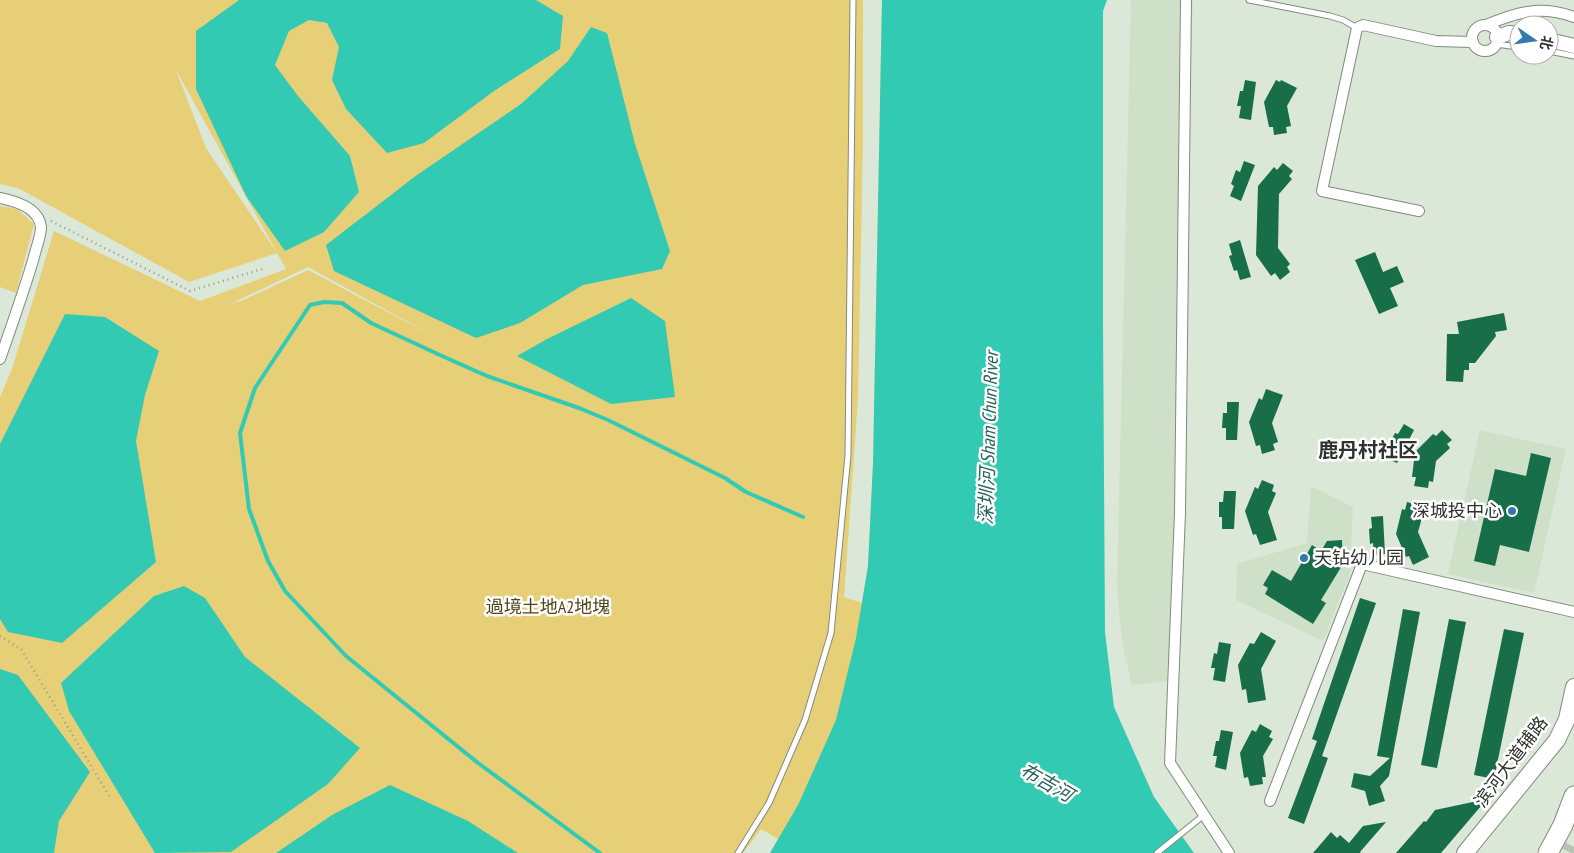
<svg xmlns="http://www.w3.org/2000/svg" width="1574" height="853" viewBox="0 0 1574 853" font-family="'PT Sans Narrow','Noto Sans SC',sans-serif">
<style>
.built{fill:#cfe0c9}
.green{fill:#e7cf78;fill-rule:evenodd}
.water{fill:#33cab4}
.lines{fill:none;stroke-linecap:round;stroke-linejoin:round}
.stream{stroke:#33cab4;stroke-width:4}
.building{fill:#186e48}
.highway-tunnel{stroke:#b9c3b5;stroke-width:19;stroke-dasharray:19 9;stroke-linecap:butt}
.lane-casing{stroke:#808b7d;stroke-width:7}
.street-casing{stroke:#808b7d;stroke-width:12}
.secondary-casing{stroke:#808b7d;stroke-width:16}
.primary-casing{stroke:#808b7d;stroke-width:18}
.highway-casing{stroke:#808b7d;stroke-width:21}
.path{stroke:#949d91;stroke-width:2.5;stroke-dasharray:1 4;stroke-linecap:butt}
.lane{stroke:#fff;stroke-width:5}
.street{stroke:#fff;stroke-width:10}
.secondary{stroke:#fff;stroke-width:14}
.primary{stroke:#fff;stroke-width:16}
.highway{stroke:#fff;stroke-width:19}
.poi-dot{fill:#3479ae;stroke:#fff;stroke-width:2}
.labels{text-anchor:middle;stroke-width:5;stroke-linejoin:round;paint-order:stroke}
.poi-label{font-size:18px;fill:#2f332d;stroke:#fff;text-anchor:end}
.park-label{font-size:18px;fill:#50451a;stroke:#fff}
.street-label{font-size:18px;fill:#2f332d;stroke:#fff}
.water-label{font-size:19px;font-style:italic;fill:#2a6359;stroke:#fff}
.quarter-label{font-size:20px;font-weight:bold;fill:#2f332d;stroke:#fff}
</style>
<rect width="100%" height="100%" fill="#dbe7d7"/>
<!-- built -->
<g class="built">
<path d="M1131,0H1193L1169,681L1132,685L1124,651L1119,615L1117,584Z"/>
<path d="M1480,430L1566,449L1534,593L1448,574Z"/>
<path d="M1311,486L1353,507L1350,573L1323,641L1236,600L1237,564L1307,543Z"/>
</g>
<!-- green -->
<g class="green">
<path d="M0,0H863V139L858,399L844,597L862,603L868,566L873,464L882,0L892,549L817,802L770,853L778,839L761,829L743,853H0V397L12,369L54,231L200,301L286,269L277,253L189,282L18,188L0,184ZM176,70L275,249V250L206,148ZM308,267L437,338L308,270L246,299L228,305Z"/>
<path d="M0,206L17,209L34,224L16,293L0,287Z"/>
</g>
<!-- water -->
<g class="water">
<path d="M239,0H536L563,16L560,49L494,91L424,143L387,153L346,109L332,80L339,47L327,23L309,20L289,31L275,65L298,96L350,156L359,192L324,232L285,251L246,196L196,89V31Z"/>
<path d="M882,0H1107L1103,11V325L1105,632L1114,707L1154,797L1194,853H770L798,805L836,720L856,638L868,566L873,464Z"/>
<path d="M591,27L607,33L635,144L670,251L662,269L583,285L520,323L476,338L334,271L326,245L417,175L521,104L568,61Z"/>
<path d="M631,298L665,321L675,397L611,404L517,356L547,339Z"/>
<path d="M65,314L105,317L159,351L145,395L136,441L156,562L62,643L8,632L0,619V444Z"/>
<path d="M184,586L205,598L245,657L360,748L328,784L231,852L155,853L69,711L61,683L154,596Z"/>
<path d="M0,669L18,675L90,772L59,821L54,853H0Z"/>
<path d="M390,785L468,821L518,853H276L332,815Z"/>
</g>
<g class="lines">
<!-- stream -->
<path class="stream" d="M600,853L478,763L346,656L285,591L268,561L249,509L240,433L255,388L310,305L324,302L342,303L371,323L442,356L487,376L579,408L608,420L725,478L746,492L803,517"/>
</g>
<!-- building -->
<g class="building">
<path d="M1245,80L1256,82L1251,120L1239,118L1241,106H1237L1240,91H1243Z"/>
<path d="M1276,80L1280,82L1281,80L1297,88L1287,106L1291,126L1286,127L1287,133L1274,135L1273,127H1269L1264,102Z"/>
<path d="M1244,161L1255,165L1241,201L1230,196L1234,186L1231,184L1236,170L1240,172Z"/>
<path d="M1283,163L1293,171L1289,176L1292,179L1279,194L1278,248L1290,264L1287,267L1290,272L1280,280L1275,273L1271,276L1256,255L1258,186L1274,167L1277,170Z"/>
<path d="M1240,240L1251,277L1240,280L1237,270L1234,271L1229,256L1232,255L1229,244Z"/>
<path d="M1375,252L1383,272L1397,266L1404,282L1390,288L1398,306L1379,314L1355,260Z"/>
<path d="M1504,313L1507,330L1495,332L1496,336L1475,363H1469V370H1464L1463,382L1446,381L1447,334H1459L1457,322Z"/>
<path d="M1266,389L1283,395L1272,423L1278,442L1273,444L1275,450L1262,454L1260,445L1256,446L1249,422L1259,398L1262,400Z"/>
<path d="M1227,402H1239L1237,440H1226V428H1222L1223,413H1227Z"/>
<path d="M1404,424L1414,430L1397,463L1386,458L1392,448L1388,446L1395,433L1398,434Z"/>
<path d="M1442,430L1452,440L1447,444L1450,448L1436,461L1433,482L1429,481L1428,488L1414,486L1416,477H1412L1415,452L1433,434L1436,436Z"/>
<path d="M1531,453L1551,458L1529,552L1500,545L1495,566L1474,561L1495,469L1526,476Z"/>
<path d="M1262,480L1274,485L1272,491L1276,493L1268,512L1277,540L1260,545L1256,534L1253,535L1245,511L1255,487L1258,489Z"/>
<path d="M1224,491H1236L1234,529H1222V517H1219V502H1223Z"/>
<path d="M1407,502L1425,507L1418,532L1429,557L1413,565L1409,556L1406,557L1396,534L1402,509L1405,510Z"/>
<path d="M1383,516L1385,554L1374,555L1373,543L1370,544L1369,529L1372,528L1371,517Z"/>
<path d="M1342,540L1343,564L1321,600L1326,603L1313,624L1265,594L1268,588L1263,585L1272,570L1291,581L1312,545L1321,551L1327,541Z"/>
<path d="M1360,598L1376,603L1322,756L1328,758L1304,824L1288,818L1317,741L1312,739Z"/>
<path d="M1403,609L1420,612L1389,776L1380,786L1385,801L1369,806L1365,791L1351,787L1354,773L1370,776L1390,758L1377,756Z"/>
<path d="M1449,619L1466,622L1437,768L1421,765Z"/>
<path d="M1504,629L1524,633L1494,779L1474,775Z"/>
<path d="M1261,632L1276,641L1261,669L1266,700L1248,703L1246,689L1242,690L1238,665L1250,643L1254,644Z"/>
<path d="M1219,642L1231,644L1225,682L1213,680L1215,668H1211L1214,653L1217,654Z"/>
<path d="M1260,724L1272,731L1269,737L1273,739L1263,756L1266,777H1262L1263,784L1250,786L1248,777L1244,778L1240,753L1252,730L1256,732Z"/>
<path d="M1221,730L1233,732L1226,770L1215,767L1217,756H1213L1216,741H1219Z"/>
<path d="M1487,799L1441,853H1396L1424,821L1426,822L1435,810Z"/>
<path d="M1386,822L1360,852L1361,853H1313L1331,832L1337,838L1340,835L1349,843L1363,826Z"/>
</g>
<g class="lines">
<!-- highway-tunnel -->
<path class="highway-tunnel" d="M1571,853L1574,847"/>
<defs>
<g id="lane">
<path d="M1249,0L1330,16L1343,20L1357,28"/>
<path d="M1495,44L1519,47"/>
<path d="M1549,51L1574,56"/>
<path d="M738,853L769,803L805,720L831,633L848,455L853,0"/>
<path d="M1157,853L1204,815"/>
</g>
<g id="street">
<path d="M1186,0L1180,513L1170,763L1229,853"/>
<path d="M1486,25C1518,12 1540,5 1574,17"/>
<circle cx="1485" cy="38" r="13"/>
<path d="M0,198C15,201 39,208 41,227C41,236 36,248 34,257C24,291 12,325 0,359"/>
<path d="M1419,211L1322,191L1357,28L1363,25L1436,41L1473,42"/>
<path d="M1270,801L1362,564L1574,612"/>
</g>
<g id="secondary">
<path d="M1497,37L1509,33L1519,34"/>
<path d="M1549,40L1574,46"/>
</g>
<path id="primary" d="M1465,853L1557,740L1567,719L1574,687"/>
<path id="highway" d="M1548,853L1563,825L1574,796"/>
</defs>
<!-- lane casing -->
<use href="#lane" class="lane-casing"/>
<!-- street casing -->
<use href="#street" class="street-casing"/>
<!-- secondary casing -->
<use href="#secondary" class="secondary-casing"/>
<!-- primary casing -->
<use href="#primary" class="primary-casing"/>
<!-- highway casing -->
<use href="#highway" class="highway-casing"/>
<!-- path -->
<g class="path">
<path d="M51,221L190,291L262,269"/>
<path d="M0,636L21,649L111,799"/>
</g>
<!-- lane -->
<use href="#lane" class="lane"/>
<!-- street -->
<use href="#street" class="street"/>
<!-- secondary -->
<use href="#secondary" class="secondary"/>
<!-- primary -->
<use href="#primary" class="primary"/>
<!-- highway -->
<use href="#highway" class="highway"/>
</g>
<!-- markers -->
<g class="poi-dot">
<circle cx="1512" cy="511" r="5"/>
<circle cx="1304" cy="558" r="5"/>
</g>
<g class="labels">
<!-- poi labels -->
<g class="poi-label">
<text x="1502" y="517">深城投中心</text>
<text x="1314" y="564" text-anchor="start">天钻幼儿园</text>
</g>
<!-- park labels -->
<g class="park-label">
<text x="548" y="613">過境土地A2地塊</text>
</g>
<!-- street labels -->
<g class="street-label">
<text transform="translate(1511 762) rotate(-53)" y="6">滨河大道辅路</text>
</g>
<!-- water labels -->
<g class="water-label">
<text transform="translate(988 438) rotate(-88)" y="7">深圳河 Sham Chun River</text>
<text transform="translate(1047 782) rotate(30)" y="7">布吉河</text>
</g>
<!-- quarter labels -->
<g class="quarter-label">
<text x="1368" y="457">鹿丹村社区</text>
</g>
</g>
<!-- north arrow -->
<g transform="translate(1534 40) rotate(103)"><circle r="24" fill="#ffffff" stroke="#acadab"/>
<path d="M0-4L9 19L0 12L-9 19Z" fill="#3479ae"/>
<text y="-8" font-size="14" font-weight="bold" text-anchor="middle" fill="#2f332d">北</text>
</g>
</svg>
